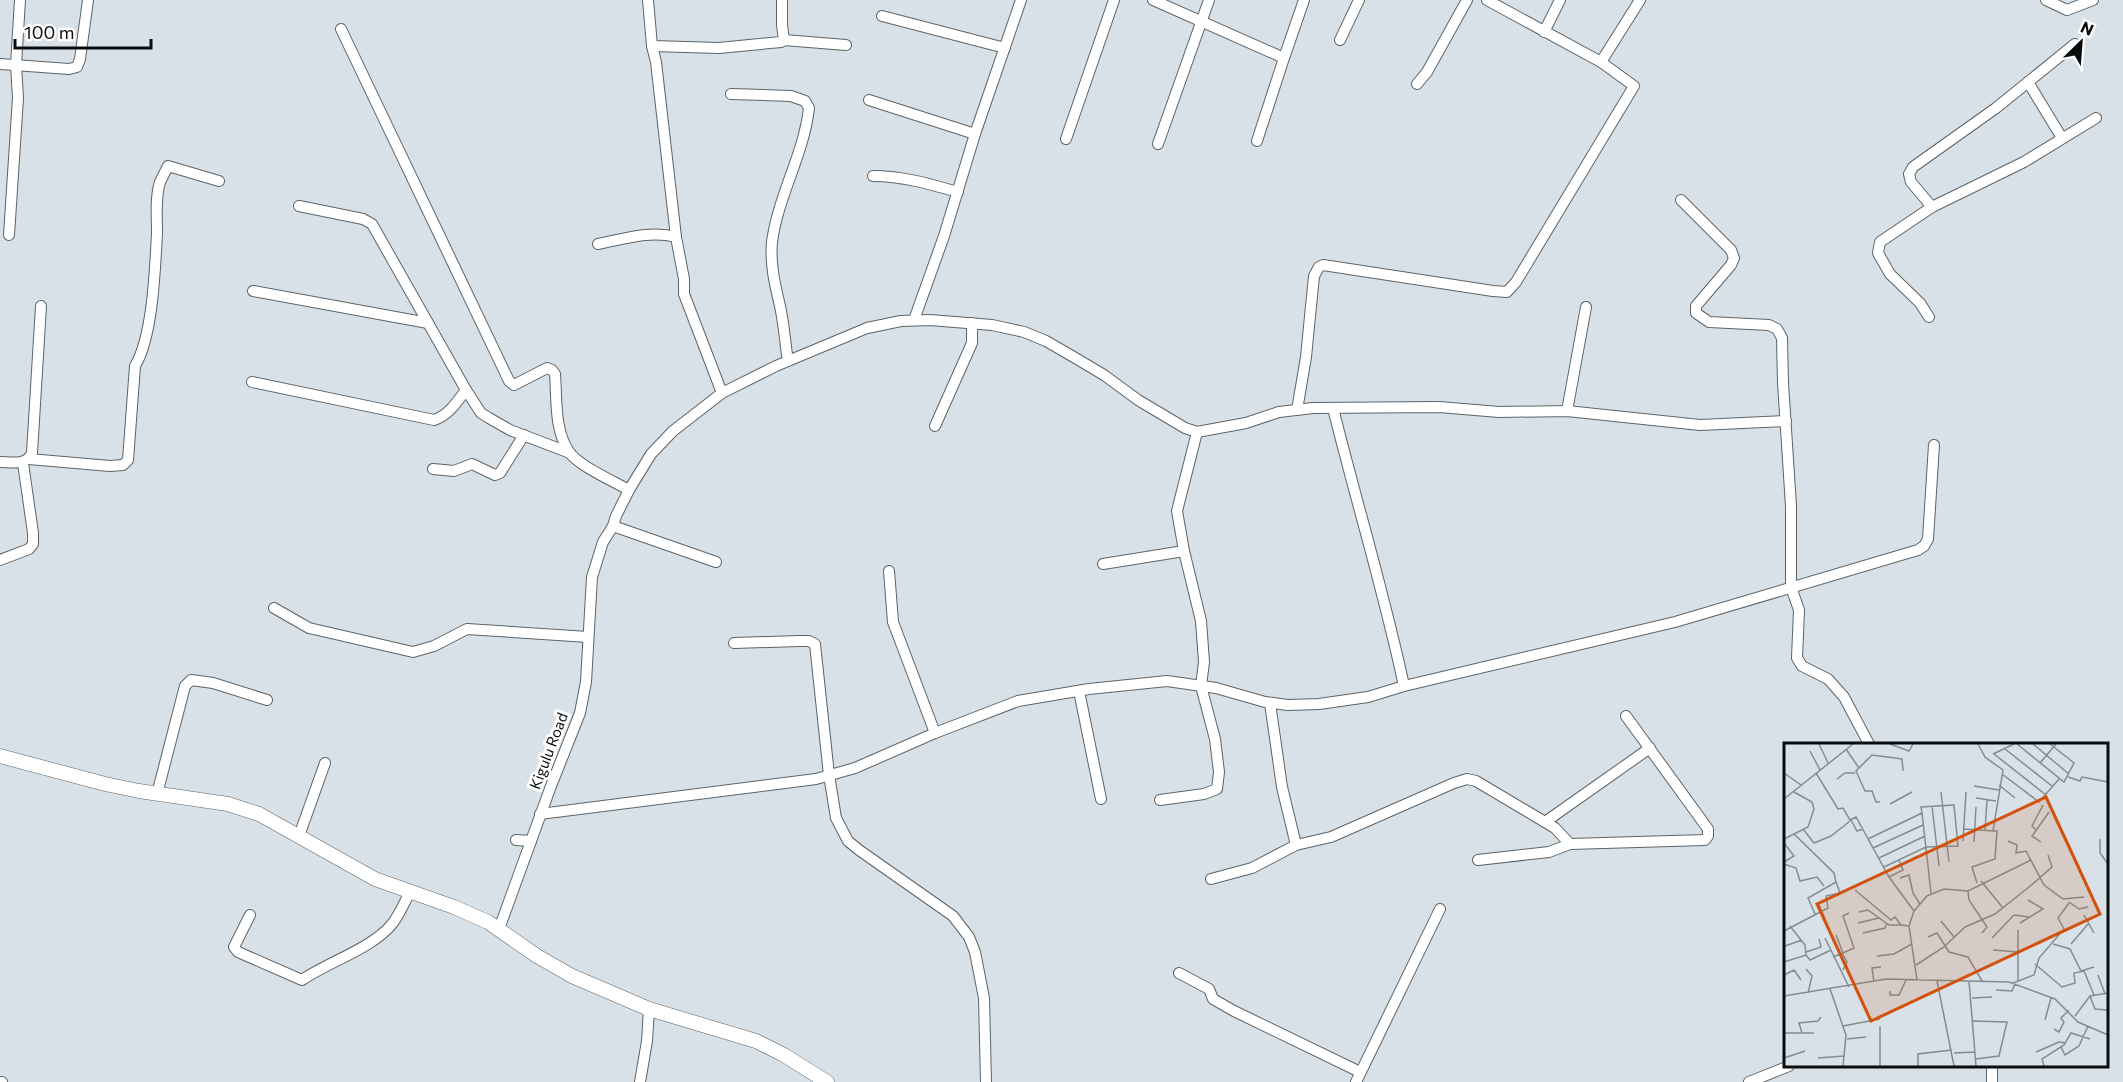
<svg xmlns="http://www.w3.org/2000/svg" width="2123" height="1082" viewBox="0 0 2123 1082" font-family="Commissioner,sans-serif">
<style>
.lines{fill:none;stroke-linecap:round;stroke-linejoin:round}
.minor-casing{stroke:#5c6469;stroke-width:12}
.tertiary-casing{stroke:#5c6469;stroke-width:15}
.minor{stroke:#fff;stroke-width:10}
.tertiary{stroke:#fff;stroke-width:14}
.labels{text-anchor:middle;stroke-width:6;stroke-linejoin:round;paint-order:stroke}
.street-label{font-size:15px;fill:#090c0e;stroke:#fff}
.inset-road{fill:none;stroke:#858c90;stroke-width:1.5}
.view{fill:#d2510c;fill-opacity:0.15;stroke:#d2510c;stroke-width:3}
.inset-edge{fill:none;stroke:#090c0e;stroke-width:3}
</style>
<rect width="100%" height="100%" fill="#d8e1e7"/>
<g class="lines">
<defs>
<g id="minor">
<path d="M648,0L652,46L656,62L676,237L684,279V294L722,393"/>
<path d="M1153,0L1284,58L1304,0"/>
<path d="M1487,0L1601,62L1640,0"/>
<path d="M2046,0L2067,10L2093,0"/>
<path d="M882,16L1005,48"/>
<path d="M341,29L509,381L514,385L547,368L552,370L555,374C557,399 554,429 569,452C579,466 613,481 629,490"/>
<path d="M1544,32L1560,0"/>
<path d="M784,40L846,45"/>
<path d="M1340,40L1359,0"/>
<path d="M652,46L719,48L781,42L784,40L782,25V0"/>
<path d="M0,64L69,69L77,67L80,59L88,0"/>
<path d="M2028,82L2062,138"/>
<path d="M1417,84L1427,72L1467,0"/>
<path d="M731,94L791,96L805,101L809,108C804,154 778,196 772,242C770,265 775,285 780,306C784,324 785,343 788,361"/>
<path d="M869,100L975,134"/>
<path d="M1066,139L1114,0"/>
<path d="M1257,141L1284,58"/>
<path d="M1158,144L1209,0"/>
<path d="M873,176C902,176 930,184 958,192"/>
<path d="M1681,200L1731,250L1734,258L1731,265L1696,306V313L1709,322L1769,325L1777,329L1782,338L1783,383L1791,506V587L1799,610L1797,658L1802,666L1828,679L1844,697L1869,744"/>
<path d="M299,206L363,219L372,224L466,390L481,413L489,418L510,430L570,453"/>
<path d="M1932,207L1911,182L1909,174L1913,167L1996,108L2075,44"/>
<path d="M9,235L18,98L16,65L20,0"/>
<path d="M598,244C624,239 650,230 676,237"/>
<path d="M253,291L428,323"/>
<path d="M1929,317L1920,303L1890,274L1878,253L1880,242L1932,207L2024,162L2096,118"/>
<path d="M914,320L944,236L975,134L1021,0"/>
<path d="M252,382L434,420C449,415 457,402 466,390"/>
<path d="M1333,408C1356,501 1384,592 1404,686"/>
<path d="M1297,410L1306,357L1314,276L1319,267L1323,265L1493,291L1507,292L1516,282L1634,86L1601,62"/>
<path d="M1567,411L1586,307"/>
<path d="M935,426L972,343V323"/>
<path d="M29,459L110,466L123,465L128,460L135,366C153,336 155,269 157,233C157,216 155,198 160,182L168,166L219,181"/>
<path d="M0,462C12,462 26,466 32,453L41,306"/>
<path d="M433,469L454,471L472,464L495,475L500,473L524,435"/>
<path d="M613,526L716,562"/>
<path d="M0,560L29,549L33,544V533L23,463"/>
<path d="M1103,564L1184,551"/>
<path d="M889,571L893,622L935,733"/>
<path d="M274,608L309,628L413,652L434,646L467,629L588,637"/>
<path d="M734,643L799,641H809L815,644L829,775L836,818L848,841L859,850L953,916L969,937L975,952L984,998L986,1082"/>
<path d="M1079,691L1101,799"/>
<path d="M1270,703L1282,787L1296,845"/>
<path d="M157,794L185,686L191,680L213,683L267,700"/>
<path d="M1160,800L1204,794L1217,789L1219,772L1215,739L1201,686L1204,662L1201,621L1184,551L1177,511L1197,432"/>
<path d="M540,814L816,779L855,768L935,733L1018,701L1089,689L1167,681L1216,688L1265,702L1288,705L1319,704L1368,697L1404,686L1675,622L1918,550L1924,546L1928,539L1934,445"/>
<path d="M1545,822L1650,748"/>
<path d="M299,836L325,763"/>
<path d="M516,840L531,841"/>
<path d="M1478,860L1549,852L1570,844L1705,840L1708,836V829L1626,716"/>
<path d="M1211,879L1252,868L1296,845L1331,837L1454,783L1467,779L1476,781L1545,822L1555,828L1570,844"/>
<path d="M250,915L234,947L238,952L302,980C328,962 373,948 392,924C400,914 404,903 410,892"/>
<path d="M499,929L551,786L580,713L586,682L592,577L603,542L613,526L616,516L629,490L651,454L673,431L722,393L776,366L867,328L901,321L930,320L992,325L1024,332L1046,341L1072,356L1104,375L1138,400L1185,428L1197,432L1246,423L1279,412L1313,408L1439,407L1499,412L1567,411L1700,425L1786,421"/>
<path d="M1179,973L1209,989L1213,999L1234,1011L1360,1072"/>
<path d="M0,1082H2"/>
<path d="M640,1082L647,1041L649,1009"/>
<path d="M1356,1082L1440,909"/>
<path d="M1749,1082L1789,1066"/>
<path d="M1992,1082V1066"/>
</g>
<path id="tertiary" d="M0,756L105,784L139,791L228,804L259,814L375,879L454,907L488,922L537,956L572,976L649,1009L756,1041L784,1055L827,1082"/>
</defs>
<!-- minor casing -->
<use href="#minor" class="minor-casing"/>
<!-- tertiary casing -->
<use href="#tertiary" class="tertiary-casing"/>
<!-- minor -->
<use href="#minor" class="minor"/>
<!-- tertiary -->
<use href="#tertiary" class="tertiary"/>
</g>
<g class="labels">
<!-- street labels -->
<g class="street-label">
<text transform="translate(549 751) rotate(-69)" y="5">Kigulu Road</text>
</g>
</g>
<!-- overview -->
<g transform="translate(1784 743)">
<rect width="324" height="324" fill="#d8e1e7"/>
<path class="inset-road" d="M35,1L44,20M106,1L125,8L129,1M233,1L280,39L290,20L266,1M249,1L285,31M62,6L75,25M221,6L268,43M26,8L36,27M209,11L230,1M210,11L262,52M256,20L272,1M0,30L17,42M32,30L54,66L59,65L66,77L72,74L105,134L130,168M218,31L255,59L275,36M284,34L296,38L298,34L324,39M53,36L61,30H71M215,42L231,55M190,43L215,47M157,49L165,119M192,55L212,58M0,56L69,1M96,59H92L88,48H81L72,28L88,12L118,16L119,28M106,61L128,49M148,63L155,123M67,77L73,88L79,86M19,86L30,100L47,93L66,78M180,86L209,88L219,27L201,14L194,1M201,87L203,57M252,87L248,83L259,62M10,91L50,130L52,139L24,155L31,171M0,96L24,84L30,66L28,59L10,49M84,96L138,70L147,150M316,96V110L324,121M179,98L182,49M224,98L233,102L232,110L242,108L260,142L279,156L300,154M190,99L192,64M257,99L248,93L265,69M0,100L10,113L0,119M89,105L139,82M95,115L141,93M0,121L12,125L16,138L33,134L40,143M100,124L142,104L174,103L170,62L137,64L138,70M105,134L119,127L115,117M116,135L125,132L129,150L136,161M197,138L219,165M193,140L188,124L211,116L213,88H209M71,147L107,177L111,174L117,182L125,183M184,148L185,157L203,184L198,190M34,159L45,186M285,159L295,166L304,164M75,169L84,167L105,182H117M300,172L310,190M157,178L170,194M74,180L95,175M236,180L259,166L244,157M6,183L21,202L22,212M280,186L274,175L285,160M234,187V239M0,188L44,165L42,153L56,150L52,139M79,190L101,185L103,180M144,194L153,190L165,209L184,214L198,238M41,195L65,244M208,195L230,172L245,174M269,201L286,206L297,228L310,224M287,201L304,181M1,203L18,197M209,207L234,209M22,209L37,204L35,196M58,210L63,219L59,227M59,210L70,205L59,173L65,170M93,213L110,211L128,201M49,214L59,210L52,192M0,219L22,212L26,217L47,207M251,221L278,244L291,240L290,230L300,228L310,252M132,222L160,204L181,184L211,171L245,144L268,124L264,112M22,226L28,233L24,250M0,232L10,227L17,237M314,232L321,251M133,237L125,183L130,168L143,153L160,146L184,148L247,117M153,238L170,323M185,238L192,323M90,239L88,225L97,224M229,240L250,232L255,215L280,186M46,246L62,292L59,323M212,247L228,248L231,241M106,248V252H115L122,237M0,253L102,236L225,239L271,256L294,279L324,292M306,253L311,266L324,267M188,255L208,254M291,273L306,253L324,250M261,277L267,255M189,278L223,279L215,313L191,316M59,283L96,276M270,286L275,289L280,279L277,275L285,267M0,290H30M18,290L15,280L34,278L37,274M63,296L82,294M277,304L281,312L295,303L304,283M252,309L275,299L282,300M170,310L191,309M0,315L21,308M34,315L60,313M96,323V283M134,323V311L168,307M260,323L258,316L280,302L287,290L306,296"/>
<path class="view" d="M262,54L316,171L87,278L33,161Z"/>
<rect width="324" height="324" class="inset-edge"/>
</g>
<!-- north arrow -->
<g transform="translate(2081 42) rotate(25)" stroke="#ffffff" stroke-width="4.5" paint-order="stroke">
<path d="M0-4.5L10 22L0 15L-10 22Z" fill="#090c0e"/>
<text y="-9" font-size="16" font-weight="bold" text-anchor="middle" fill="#090c0e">N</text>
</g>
<!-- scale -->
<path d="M15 39v9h136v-9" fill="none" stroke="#090c0e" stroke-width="3"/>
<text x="24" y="39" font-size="18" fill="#090c0e" stroke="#ffffff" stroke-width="4.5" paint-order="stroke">100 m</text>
</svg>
